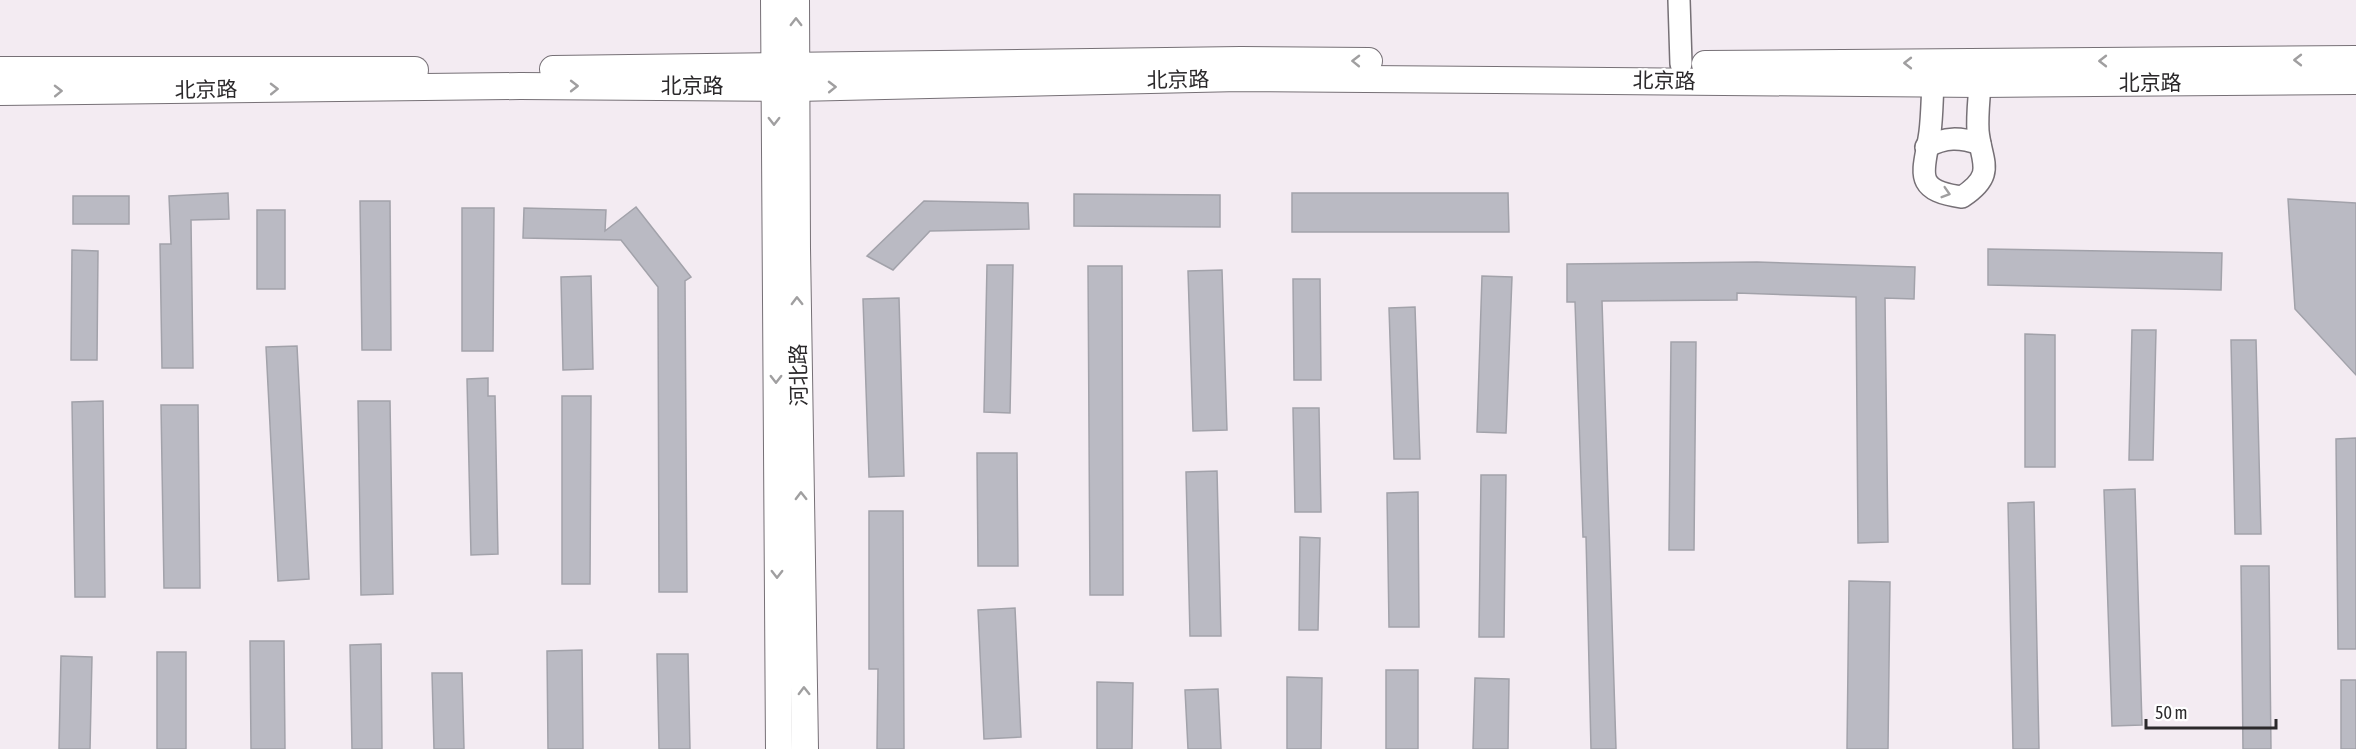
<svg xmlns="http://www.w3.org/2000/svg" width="2356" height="749" viewBox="0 0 2356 749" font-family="'Asap Condensed','Noto Sans SC',sans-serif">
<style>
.building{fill:#babac3;stroke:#a2a2aa;stroke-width:1.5}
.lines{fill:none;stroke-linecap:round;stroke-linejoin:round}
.minor-casing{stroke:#767076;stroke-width:24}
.tertiary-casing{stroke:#767076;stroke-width:28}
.minor{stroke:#fff;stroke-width:21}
.tertiary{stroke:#fff;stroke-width:26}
.oneway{stroke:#a09fa0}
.labels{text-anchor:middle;stroke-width:4.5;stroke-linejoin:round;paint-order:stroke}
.street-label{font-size:21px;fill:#2b292b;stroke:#fff}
</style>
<rect width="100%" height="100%" fill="#f3ebf2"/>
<!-- building -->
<g class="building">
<path d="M228,193L229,219L191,220L193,368H162L160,244H171L169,196Z"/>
<path d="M1292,193H1508L1509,232H1292Z"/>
<path d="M1074,194L1220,195V227L1074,226Z"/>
<rect x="73" y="196" width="56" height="28"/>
<path d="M2288,199L2356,203V375L2295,309Z"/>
<path d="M360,201H390L391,350H362Z"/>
<path d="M924,201L1028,203L1029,229L930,231L893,270L867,256Z"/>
<path d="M636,207L691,277L685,281L687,592H659L658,287L621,240L523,238L524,208L606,210L605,231Z"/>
<path d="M462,208H494L493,351H462Z"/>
<rect x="257" y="210" width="28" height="79"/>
<path d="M1988,249L2222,253L2221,290L1988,285Z"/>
<path d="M72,250L98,251L97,360H71Z"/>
<path d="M1757,262L1915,267L1914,299L1885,298L1888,542L1858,543L1856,297L1737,293V300L1602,301L1616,749H1591L1586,537H1583L1575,302H1567V264Z"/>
<path d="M987,265H1013L1010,413L984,412Z"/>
<path d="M1088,266H1122L1123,595H1090Z"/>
<path d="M1222,270L1227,430L1193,431L1188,271Z"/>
<path d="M591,276L593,369L563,370L561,277Z"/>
<path d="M1482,276L1512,277L1506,433L1477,432Z"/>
<path d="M1293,279H1320L1321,380H1294Z"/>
<path d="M899,298L904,476L869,477L863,299Z"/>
<path d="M1415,307L1420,459H1394L1389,308Z"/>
<path d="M2132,330H2156L2153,460H2129Z"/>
<path d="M2025,334L2055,335V467H2025Z"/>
<path d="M2231,340H2256L2261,534H2235Z"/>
<path d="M1671,342H1696L1694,550H1669Z"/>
<path d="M297,346L309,579L278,581L266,347Z"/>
<path d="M488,378V396H495L498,554L471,555L467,379Z"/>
<path d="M562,396H591L590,584H562Z"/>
<path d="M103,401L105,597H75L72,402Z"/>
<path d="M358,401H390L393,594L361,595Z"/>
<path d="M161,405H198L200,588H164Z"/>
<path d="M1293,408H1319L1321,512H1295Z"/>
<path d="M2356,438V649H2338L2336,439Z"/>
<path d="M977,453H1017L1018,566H978Z"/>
<path d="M1217,471L1221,636H1190L1186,472Z"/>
<path d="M1481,475H1506L1504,637H1479Z"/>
<path d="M2135,489L2142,725L2112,726L2104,490Z"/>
<path d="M1418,492L1419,627H1389L1387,493Z"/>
<path d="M2034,502L2039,749H2013L2008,503Z"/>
<path d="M869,511H903L904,749H877L878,669H869Z"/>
<path d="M1300,537L1320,538L1318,630H1299Z"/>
<path d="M2241,566H2269L2271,749H2243Z"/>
<path d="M1849,581L1890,582L1888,749H1847Z"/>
<path d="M1015,608L1021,737L984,739L978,610Z"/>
<path d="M250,641H284L285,749H251Z"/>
<path d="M381,644L382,749H352L350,645Z"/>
<path d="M582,650L583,749H548L547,651Z"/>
<rect x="157" y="652" width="29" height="97"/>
<path d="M657,654H688L690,749H659Z"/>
<path d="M61,656L92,657L90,749H59Z"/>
<rect x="1386" y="670" width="32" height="79"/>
<path d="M432,673H462L464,749H434Z"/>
<path d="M1287,677L1322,678L1321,749H1287Z"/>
<path d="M1475,678L1509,679L1508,749H1473Z"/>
<rect x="2341" y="680" width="15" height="69"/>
<path d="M1097,682L1133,683L1132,749H1097Z"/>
<path d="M1218,689L1221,749H1188L1185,690Z"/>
</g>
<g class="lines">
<defs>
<g id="minor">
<path d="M1679,0L1681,64"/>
<path d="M1933,84C1932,100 1932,116 1930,132C1925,170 1910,190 1962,197C1997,174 1981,162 1978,131C1977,116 1979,100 1980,84"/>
<path d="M1926,147C1946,137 1959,137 1980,144"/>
</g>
<g id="tertiary">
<path d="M774,0L779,749"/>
<path d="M796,0L797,248L805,749"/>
<path d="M1705,64L2356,59"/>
<path d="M553,69L1241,60L1369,61"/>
<path d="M0,70H415"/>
<path d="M0,92L520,86L796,88L1240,78L1980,84L2356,81"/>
</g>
</defs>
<!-- minor casing -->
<use href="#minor" class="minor-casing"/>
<!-- tertiary casing -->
<use href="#tertiary" class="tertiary-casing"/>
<!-- minor -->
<use href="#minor" class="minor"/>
<!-- tertiary -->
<use href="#tertiary" class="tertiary"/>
</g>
<!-- one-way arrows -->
<defs><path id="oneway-chevron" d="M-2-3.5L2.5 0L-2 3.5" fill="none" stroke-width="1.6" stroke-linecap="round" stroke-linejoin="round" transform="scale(1.5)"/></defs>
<g class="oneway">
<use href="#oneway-chevron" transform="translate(796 22) rotate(-90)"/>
<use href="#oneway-chevron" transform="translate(2298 60) rotate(180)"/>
<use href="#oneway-chevron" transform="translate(1356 61) rotate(-179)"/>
<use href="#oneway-chevron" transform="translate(2103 61) rotate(180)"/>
<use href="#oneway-chevron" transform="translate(1908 63) rotate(180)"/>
<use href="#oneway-chevron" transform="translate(574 86)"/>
<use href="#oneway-chevron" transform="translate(832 87) rotate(-1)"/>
<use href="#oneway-chevron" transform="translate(274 89) rotate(-1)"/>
<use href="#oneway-chevron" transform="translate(58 91) rotate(-1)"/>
<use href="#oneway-chevron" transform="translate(774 121) rotate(90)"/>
<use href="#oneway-chevron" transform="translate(1946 193) rotate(17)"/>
<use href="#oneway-chevron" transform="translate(797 301) rotate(-91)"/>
<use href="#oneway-chevron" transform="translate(776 379) rotate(90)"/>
<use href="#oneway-chevron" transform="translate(801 496) rotate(-91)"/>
<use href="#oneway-chevron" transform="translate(777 574) rotate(90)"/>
<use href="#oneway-chevron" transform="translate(804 691) rotate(-91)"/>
</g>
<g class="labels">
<!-- street labels -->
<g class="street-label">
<text transform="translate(1178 80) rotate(-1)" y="7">北京路</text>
<text transform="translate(1664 81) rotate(1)" y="7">北京路</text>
<text x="2150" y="90">北京路</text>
<text x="692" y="93">北京路</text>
<text transform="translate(206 90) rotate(-1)" y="7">北京路</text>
<text transform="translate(799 375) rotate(-91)" y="7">河北路</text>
</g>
</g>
<!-- scale -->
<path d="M2146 719v9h130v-9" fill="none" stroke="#2b292b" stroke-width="3"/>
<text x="2155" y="719" font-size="18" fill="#2b292b" stroke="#ffffff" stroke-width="4.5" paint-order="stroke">50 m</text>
</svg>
